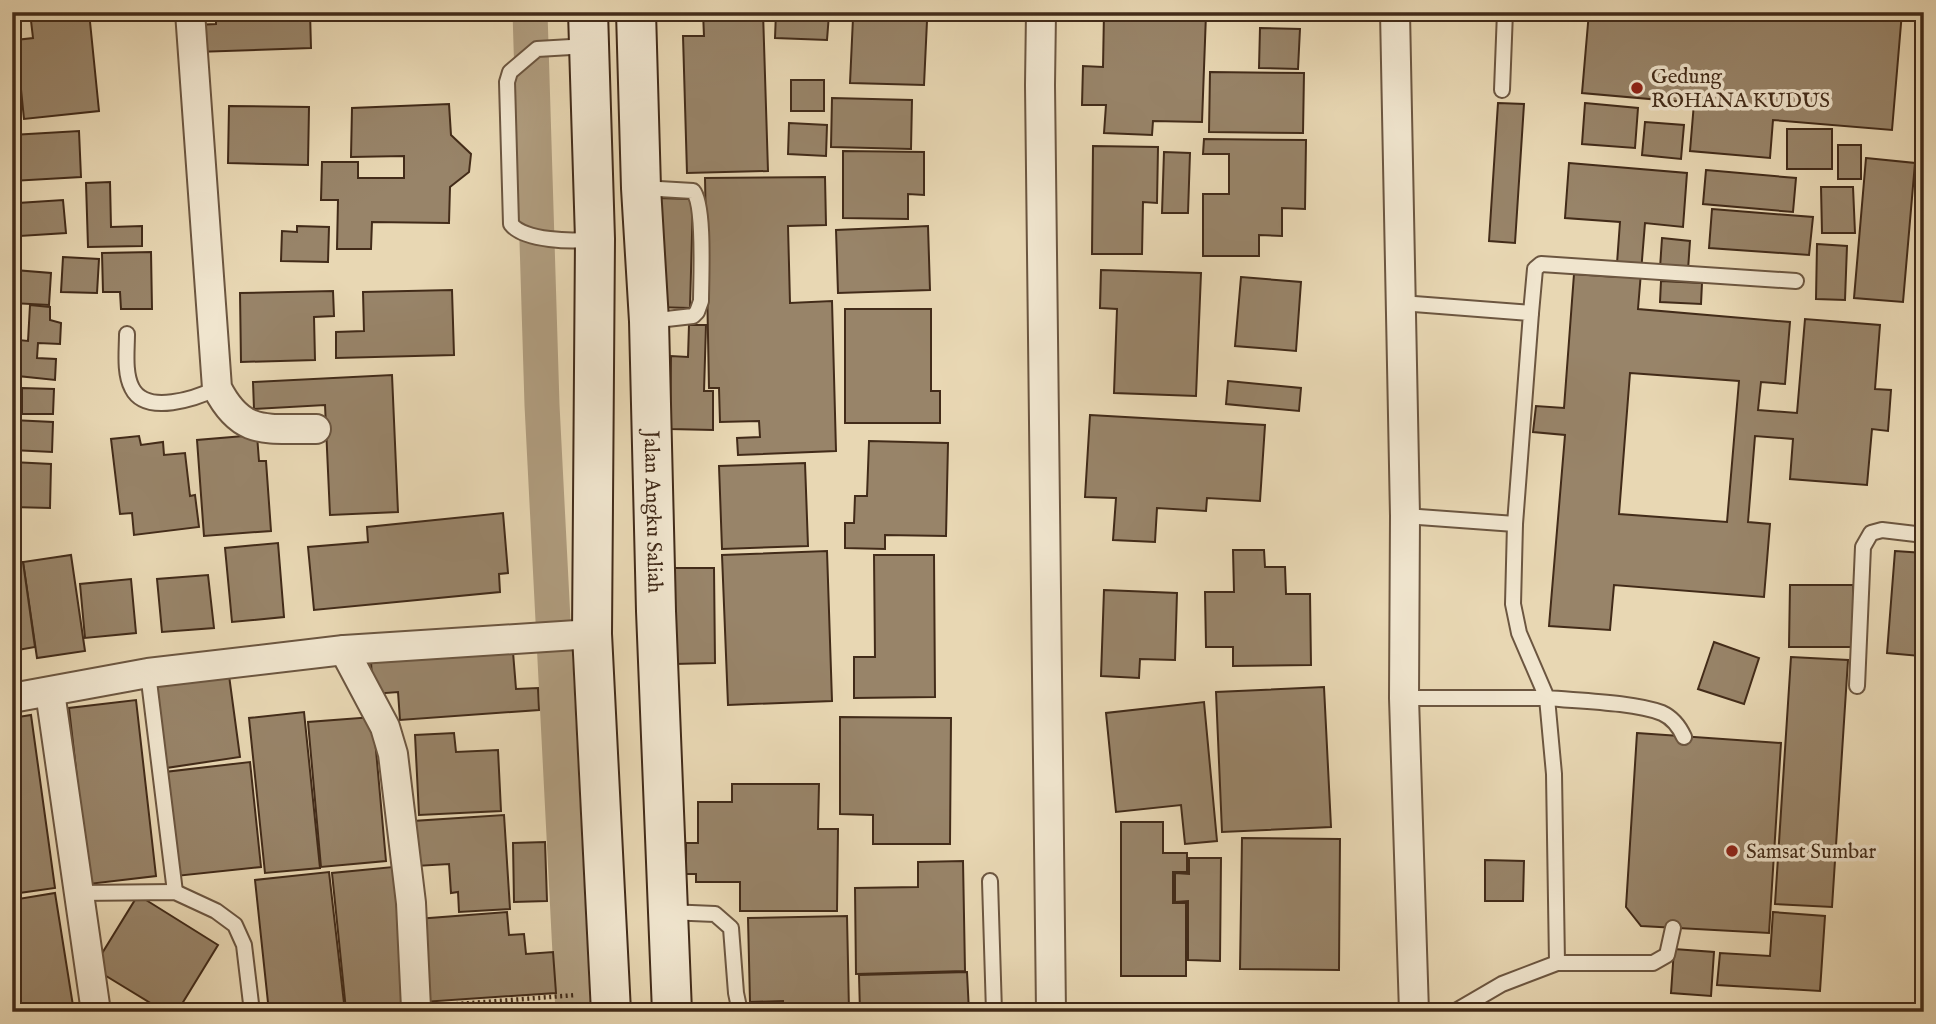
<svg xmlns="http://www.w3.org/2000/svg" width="1936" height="1024" viewBox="0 0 1936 1024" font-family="'IM FELL English',serif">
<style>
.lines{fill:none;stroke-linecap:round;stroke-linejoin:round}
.canal{stroke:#b09d7f;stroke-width:35}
.building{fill:#988469;stroke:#422b19;stroke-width:2;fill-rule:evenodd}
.lane-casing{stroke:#6c5640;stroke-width:18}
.street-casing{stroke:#6c5640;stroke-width:32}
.secondary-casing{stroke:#422b19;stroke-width:42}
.path{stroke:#422b19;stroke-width:4.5;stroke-dasharray:2 3.5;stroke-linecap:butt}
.lane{stroke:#f0e5ce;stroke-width:14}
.street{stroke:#f0e5ce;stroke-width:28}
.secondary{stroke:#f0e5ce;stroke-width:38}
.poi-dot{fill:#8f2418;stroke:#f0e5ce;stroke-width:2.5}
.labels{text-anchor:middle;stroke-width:7;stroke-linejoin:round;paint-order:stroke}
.poi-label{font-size:21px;fill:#422b19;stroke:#f0e5ce;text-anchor:start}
.street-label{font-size:21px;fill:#422b19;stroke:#f0e5ce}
</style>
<rect width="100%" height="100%" fill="#e8d7b3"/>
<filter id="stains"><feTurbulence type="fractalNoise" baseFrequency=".00286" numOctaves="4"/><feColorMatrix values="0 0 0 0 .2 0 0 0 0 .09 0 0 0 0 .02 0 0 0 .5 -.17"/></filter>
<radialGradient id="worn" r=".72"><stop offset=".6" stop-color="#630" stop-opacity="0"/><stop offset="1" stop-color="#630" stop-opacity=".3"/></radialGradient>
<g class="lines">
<!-- canal -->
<path class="canal" d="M530,12L542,405L573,1012"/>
</g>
<!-- building -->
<g class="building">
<path d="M30,12H89L99,111L24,119L16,40L33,38Z"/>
<path d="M259,12H310L311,48L196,52L195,25L216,24V14Z"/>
<path d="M703,12H763L768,171L687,173L683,36H704Z"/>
<path d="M776,12L829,14L827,40L775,38Z"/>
<path d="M1104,12L1206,14L1202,122L1153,121L1152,135L1104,133L1106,105H1082L1083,66L1103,67Z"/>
<path d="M1589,12H1902L1892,130L1773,120L1770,158L1690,151L1694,103L1582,93Z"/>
<path d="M853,18L927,21L924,85L850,83Z"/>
<path d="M1260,28L1300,29L1298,69L1259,68Z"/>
<path d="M1210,72L1304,73L1303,133L1209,132Z"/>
<rect x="791" y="80" width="33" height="31"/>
<path d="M832,98L912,100L911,149L831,147Z"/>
<path d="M1498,103L1524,104L1515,243L1489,241Z"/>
<path d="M1585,103L1638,108L1635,148L1582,144Z"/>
<path d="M449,104L451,135L471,154L469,172L450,187L449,223L372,222L371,249H337L338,200H321L322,162H358V178H404V156L351,157L352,108Z"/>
<path d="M229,106L309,107L308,165L228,163Z"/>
<path d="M1645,122L1684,125L1681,159L1642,155Z"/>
<path d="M789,123L827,125L826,156L788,154Z"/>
<rect x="1787" y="129" width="45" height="40"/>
<path d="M79,131L81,177L12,181V135Z"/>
<path d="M1204,139L1306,140L1305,209L1282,208V236L1259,235V256H1203V194H1229V154H1203Z"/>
<rect x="1838" y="145" width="23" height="34"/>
<path d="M1093,146L1158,147L1157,203L1143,202L1142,254H1092Z"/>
<path d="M843,151L924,152V195L908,194V219L843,218Z"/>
<path d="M1164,152L1190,153L1188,213H1162Z"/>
<path d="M1866,158L1915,163L1903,302L1854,298Z"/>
<path d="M1569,163L1687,173L1683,227L1645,223L1638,309L1790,322L1785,384L1761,382L1758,410L1797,413L1805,319L1880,325L1875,389L1891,390L1888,431L1872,429L1867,485L1790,479L1793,439L1755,436L1748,522L1770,524L1764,597L1614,585L1610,630L1549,626L1565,435L1533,432L1536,406L1564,408L1574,274L1616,277L1620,222L1565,218ZM1630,373L1739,381L1727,522L1619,514Z"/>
<path d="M1706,170L1796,178L1793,212L1703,204Z"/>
<path d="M825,177L826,225L788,226L790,303L832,301L836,451L738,455L737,438L760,437L759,421L720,422L719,388H709L705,178Z"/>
<path d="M110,182L111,227L142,226V246L88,247L86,183Z"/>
<path d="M1821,187H1853L1855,233H1822Z"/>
<path d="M656,198L693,199L690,308L653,307Z"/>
<path d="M63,200L66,233L20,236L18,203Z"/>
<path d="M1712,209L1813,217L1809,255L1709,248Z"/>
<path d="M297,226L329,227L328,262L281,261L282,231L297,232Z"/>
<path d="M928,226L930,290L838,293L836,230Z"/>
<path d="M1662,238L1690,241L1688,270L1660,268Z"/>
<path d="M1817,244L1847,246L1845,300L1816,299Z"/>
<path d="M151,252L152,309H121L120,292H103L102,253Z"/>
<path d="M12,254H16L15,270L51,273L49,305L12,303V305Z"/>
<path d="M63,257L99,259L97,293L61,292Z"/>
<path d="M1101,270L1201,273L1196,396L1114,393L1117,309L1100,308Z"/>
<path d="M1241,277L1301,282L1296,351L1235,346Z"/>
<path d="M1661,281L1702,283L1701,304L1660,302Z"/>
<path d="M452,290L454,355L336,358V332L364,331L363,292Z"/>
<path d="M333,291L334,316L314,317L315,360L241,362L240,293Z"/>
<path d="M30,305L50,307V320L61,323L60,344L38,343L37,358L56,359L55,380L18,376L19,340L28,341Z"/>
<path d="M845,309H931V391H940V423H845Z"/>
<path d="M689,325H706L704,391H713V430L670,429L671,356L688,357Z"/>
<path d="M392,375L398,512L330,515L325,405L254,409L253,382Z"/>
<path d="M1228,381L1301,388L1299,411L1226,404Z"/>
<path d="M22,388L54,389L53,414H22Z"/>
<path d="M1090,415L1265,425L1260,501L1207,498L1206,511L1157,508L1155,542L1113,540L1116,498L1085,497Z"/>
<path d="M12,420L53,422L52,452L12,450Z"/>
<path d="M257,435L259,461H266L271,531L204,536L197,440Z"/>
<path d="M139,436L141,445L163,442L164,455L185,453L190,496L195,495L199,527L134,535L132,513L120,514L111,439Z"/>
<path d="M869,441L948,443L946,536L885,535V549L845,548V523H854L855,496H867Z"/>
<path d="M12,462L51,464L50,508L12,507Z"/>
<path d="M805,463L808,546L722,549L719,466Z"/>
<path d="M503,513L508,573L499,574L500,592L314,610L308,547L368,542L367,527Z"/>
<path d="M278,543L284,617L232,622L225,548Z"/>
<path d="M1233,550H1264L1265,567H1285L1286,594H1310L1311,665L1233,666V647H1206L1205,592H1234Z"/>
<path d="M827,551L832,701L728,705L722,555Z"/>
<path d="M1895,551L1924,553V605L1920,656L1887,653Z"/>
<path d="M71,555L85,651L37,658L23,562Z"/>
<path d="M874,555H934L935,697L854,698V657H875Z"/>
<path d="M23,562L35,647L12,651V563Z"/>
<path d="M673,568H714L715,663L674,664Z"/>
<path d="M208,575L214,628L162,632L157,579Z"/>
<path d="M131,579L136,633L85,638L80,584Z"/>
<path d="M1790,585H1853V647H1789Z"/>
<path d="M1104,590L1177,593L1175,660L1140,659L1139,678L1101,676Z"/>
<path d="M1714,642L1759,658L1744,704L1698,689Z"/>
<path d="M513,652L516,689L538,688L539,710L400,720L398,692L373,694L371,662Z"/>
<path d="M1791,657L1848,660L1832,907L1775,904Z"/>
<path d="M228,668L240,757L166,768L153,679Z"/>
<path d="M1324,687L1331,827L1222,832L1216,692Z"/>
<path d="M136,700L156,876L89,884L69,708Z"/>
<path d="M1204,702L1217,841L1185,844L1181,805L1116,812L1106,713Z"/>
<path d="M304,712L320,868L265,873L249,718Z"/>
<path d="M31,715L55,888L12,894V718Z"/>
<path d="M373,717L386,861L321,867L308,722Z"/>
<path d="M840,717L951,718L950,844H873V815L840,814Z"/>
<path d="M454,733L456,752L498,750L501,811L419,815L415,735Z"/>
<path d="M1637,733L1781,743L1769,933L1641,926L1626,907Z"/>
<path d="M250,762L261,867L176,876L165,772Z"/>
<path d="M732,784H819L818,829H838L837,911H740V882H696V874H686V843H698V802H732Z"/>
<path d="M504,815L510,909L459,912L458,892L451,893L449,864L416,866L413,821Z"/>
<path d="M1121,822H1163V853H1187V872H1173V903H1186V976H1121Z"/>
<path d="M1242,838L1340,839L1339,970L1240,969Z"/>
<path d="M545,842L547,901L514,902L513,843Z"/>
<path d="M1189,858H1221L1220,961L1188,960V901L1175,902V873L1189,874Z"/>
<path d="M1485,860L1524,861L1523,901H1485Z"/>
<path d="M963,861L965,971L856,974L855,888L918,887V862Z"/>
<path d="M393,867L406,1003L346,1010L332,873Z"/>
<path d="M329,872L345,1012H269L255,880Z"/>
<path d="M55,893L74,1012H12V900Z"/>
<path d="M138,895L218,945L177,1012H170L163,1008L162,1010L93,968Z"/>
<path d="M507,912L509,935L524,934L526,954L553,952L556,993L423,1002L417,919Z"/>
<path d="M1773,912L1825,916L1820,991L1717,985L1720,953L1770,956Z"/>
<path d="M847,916L849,1011L783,1012V1001L750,1002L748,918Z"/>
<path d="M1674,949L1714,952L1711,996L1671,993Z"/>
<path d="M967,972L969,1012H860L859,975Z"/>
<path d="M563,1005V1012H446Z"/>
</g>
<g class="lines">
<defs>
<g id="lane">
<path d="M588,46L537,49L510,72L507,82L511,224C524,241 573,242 594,239"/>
<path d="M1502,90L1505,12"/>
<path d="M642,188L693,191C705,204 701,281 701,301L697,312L693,316L649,321"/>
<path d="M1401,303L1531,313L1515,524L1405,516"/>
<path d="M1531,313L1535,269L1541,264L1796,281"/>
<path d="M127,334C127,350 124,373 132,388C146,416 197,398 217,388"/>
<path d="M1515,524L1513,604L1519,633L1547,698C1578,701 1634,702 1662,713C1673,718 1679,726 1684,737"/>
<path d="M148,673L175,892"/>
<path d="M1857,686L1863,547L1871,533L1882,530L1924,535"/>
<path d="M1404,698H1547L1554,774L1557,963L1502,984L1454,1012"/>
<path d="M990,881L994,1012"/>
<path d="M78,893L175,892L216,911L235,925L244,945L252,1012"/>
<path d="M668,912L715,914L731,928L736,993L740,1012"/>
<path d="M1557,963H1653L1667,955L1673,928"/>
</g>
<g id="street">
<path d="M190,12L217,388C242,437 267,428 316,429"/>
<path d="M1041,12L1040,85L1051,1012"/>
<path d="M1395,12L1405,516L1404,698L1414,1012"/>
<path d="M344,650L385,727L393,754L411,903L416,1008L414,1012"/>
<path d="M50,692L96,1012"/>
<path d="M12,698L148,673L344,650L592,634"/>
</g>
<g id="secondary">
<path d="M588,12L595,239L592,634L611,1012"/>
<path id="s1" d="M636,12L641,188L649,321L656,611L672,1012"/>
</g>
</defs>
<!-- lane casing -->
<use href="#lane" class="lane-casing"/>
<!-- street casing -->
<use href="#street" class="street-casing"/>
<!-- secondary casing -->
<use href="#secondary" class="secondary-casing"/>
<!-- path -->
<path class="path" d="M445,1005L576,995"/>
<!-- lane -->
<use href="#lane" class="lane"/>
<!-- street -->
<use href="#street" class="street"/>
<!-- secondary -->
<use href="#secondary" class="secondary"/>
</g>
<!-- markers -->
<g class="poi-dot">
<circle cx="1637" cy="88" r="7"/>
<circle cx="1732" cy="851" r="7"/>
</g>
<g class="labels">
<!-- poi labels -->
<g class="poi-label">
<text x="1651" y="83">Gedung<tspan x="1651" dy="24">ROHANA KUDUS</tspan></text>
<text x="1746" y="858">Samsat Sumbar</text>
</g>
<!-- street labels -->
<g class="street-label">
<text dy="7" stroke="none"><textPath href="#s1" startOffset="500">Jalan Angku Saliah</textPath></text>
</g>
</g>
<!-- margin -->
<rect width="1936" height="1024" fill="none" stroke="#e8d7b3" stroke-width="42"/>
<rect x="14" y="14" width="1908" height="996" fill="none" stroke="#422b19" stroke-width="3.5"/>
<rect x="21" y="21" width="1894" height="982" fill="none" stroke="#422b19" stroke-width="2"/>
<rect width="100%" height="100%" filter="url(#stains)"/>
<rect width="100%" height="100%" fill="url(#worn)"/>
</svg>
